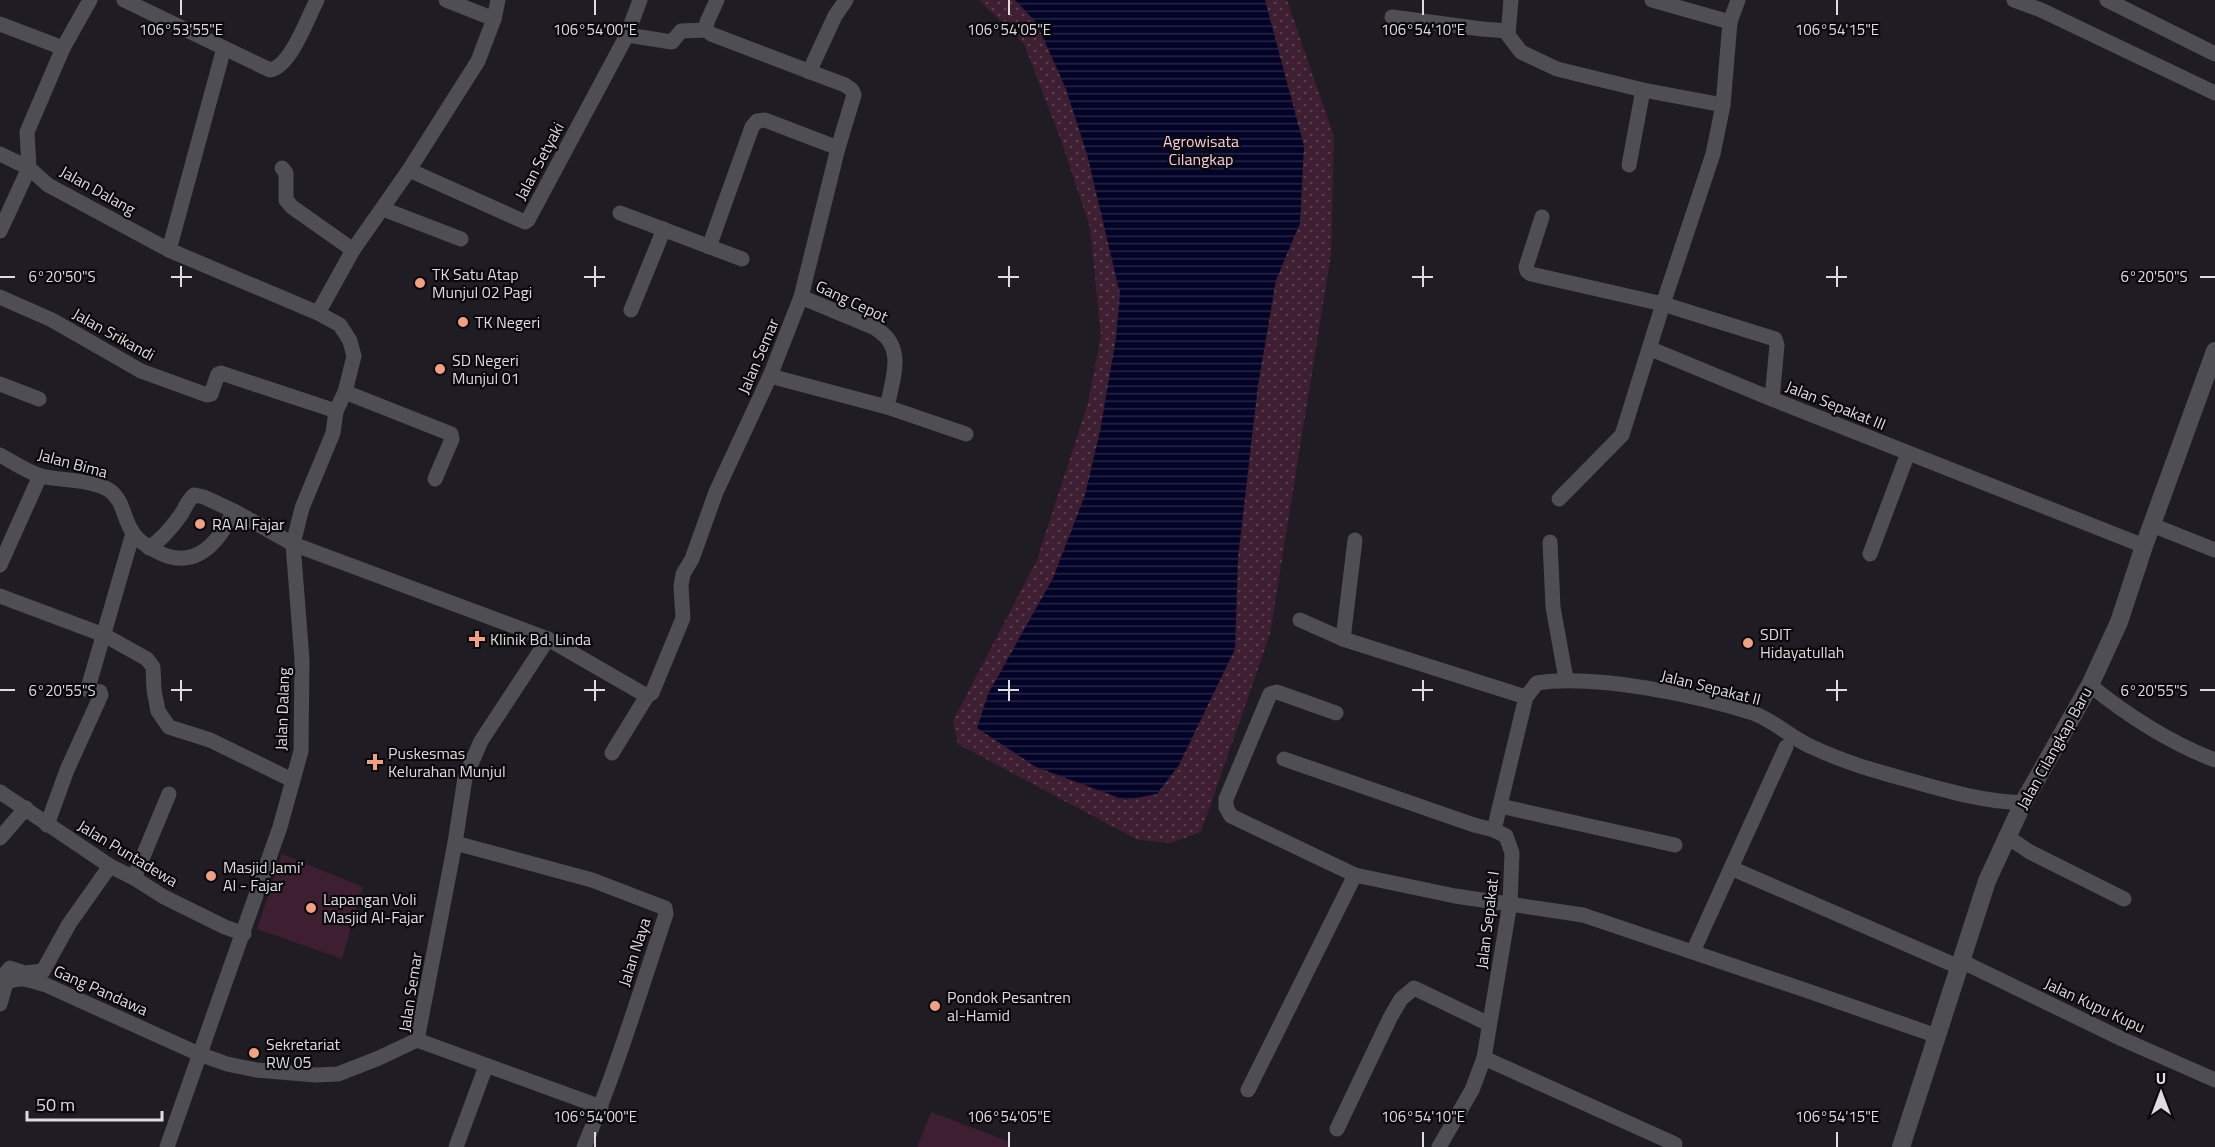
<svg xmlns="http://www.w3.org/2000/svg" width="2215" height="1147" viewBox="0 0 2215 1147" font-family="'Titillium Web',sans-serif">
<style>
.grass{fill:url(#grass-dots)}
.pitch{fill:#3e1e31}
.water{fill:url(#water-rules)}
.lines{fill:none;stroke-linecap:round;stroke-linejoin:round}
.minor{stroke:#4f4f53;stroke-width:15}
.tertiary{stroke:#4f4f53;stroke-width:18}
.ticks{fill:none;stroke:#dedbe1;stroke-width:2}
.poi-dot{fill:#f2a081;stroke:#09080b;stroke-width:2}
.labels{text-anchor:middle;stroke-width:4.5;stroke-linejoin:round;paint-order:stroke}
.park-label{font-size:16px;fill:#f8c9e3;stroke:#09080b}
.street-label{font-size:16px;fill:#dedbe1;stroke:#09080b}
.poi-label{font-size:16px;fill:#dedbe1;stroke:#09080b;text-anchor:start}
.ticks-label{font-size:15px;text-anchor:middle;fill:#dedbe1;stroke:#09080b;stroke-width:4.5;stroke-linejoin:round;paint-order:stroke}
</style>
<defs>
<pattern id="grass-dots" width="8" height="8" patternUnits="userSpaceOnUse" patternTransform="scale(1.5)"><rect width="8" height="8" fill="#3e1e31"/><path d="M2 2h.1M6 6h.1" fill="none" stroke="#593e4f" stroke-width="1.8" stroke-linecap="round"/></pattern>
<pattern id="water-rules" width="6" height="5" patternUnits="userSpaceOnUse" patternTransform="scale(1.5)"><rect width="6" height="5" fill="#020326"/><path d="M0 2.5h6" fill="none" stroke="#262745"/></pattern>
</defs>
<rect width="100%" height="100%" fill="#201c24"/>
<!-- grass -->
<path class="grass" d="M979,0H1287L1334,137L1331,254L1270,634L1201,832L1171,843L1138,840L958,744L953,721L1037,560L1088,403L1101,336L1090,227L1061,140L1024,44Z"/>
<!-- pitch -->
<g class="pitch">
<path d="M282,854L363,887L342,959L257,929Z"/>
<path d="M931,1112L1010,1142L1008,1147H917Z"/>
</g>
<!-- water -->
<path class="water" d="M1015,0H1265L1304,146L1300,223L1276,280L1258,385L1238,558L1235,649L1179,765L1157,794L1125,800L1036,767L977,728L988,694L1053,578L1085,495L1100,431L1116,338L1120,294L1087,154L1066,89L1036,22Z"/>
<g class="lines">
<!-- minor -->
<g class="minor">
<path d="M90,0L63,48L27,132L29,168L48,185L169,250L318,313L340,325L350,341L354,356L345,392L336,411L333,433L302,508L293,544L302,660L301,751L280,827L167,1147"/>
<path d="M124,0L270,70C291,66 307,19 317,0"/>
<path d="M446,0L494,19"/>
<path d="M640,0L627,35L672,42L681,31L706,30"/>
<path d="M1511,0L1508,35L1521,52L1557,69L1643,90L1723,105"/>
<path d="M1652,0L1730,22"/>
<path d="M1738,0L1730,22L1723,105L1713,154L1663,304L1775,339L1777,345L1772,399L2144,546"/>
<path d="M2014,0L2041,10L2215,93"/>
<path d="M2107,0L2215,54"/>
<path d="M1392,17L1482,29L1508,31"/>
<path d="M0,24L63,48"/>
<path d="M809,72L835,16L846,0"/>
<path d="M0,154L29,168L0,231"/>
<path d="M1629,165L1643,90"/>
<path d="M282,168L286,173V200L292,207L353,250"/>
<path d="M409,170L525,222L528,220L627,35"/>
<path d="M383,209L461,239"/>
<path d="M620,213L742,259"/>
<path d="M1542,217L1526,267L1527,271L1531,274L1663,304L1622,435L1559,499"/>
<path d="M709,247L752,127L757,121L765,120L838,148"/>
<path d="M169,250L224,48"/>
<path d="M0,297L52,320L141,371L207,395L211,394L218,374L221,373L336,411"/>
<path d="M801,297L873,327C907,345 893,376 887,407"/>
<path d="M631,310L664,229"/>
<path d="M318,313L353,250L409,170L478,61L494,19L498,0"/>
<path d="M1651,349L1772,399"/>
<path d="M770,376L887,407L966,434"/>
<path d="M0,384L39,399"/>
<path d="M345,392L451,434L452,439L435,479"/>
<path d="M0,455C13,462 27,472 41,476C61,481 92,479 109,490C125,501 123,521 134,534C139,541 148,547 156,551C194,572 218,544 234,511L293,544L548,639L647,696L652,693L683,618L681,586L683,574L692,559L716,492L770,376L801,297L838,148L854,95L852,90L845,85L711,34L706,30L707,22L717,0"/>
<path d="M2152,525L2215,550"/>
<path d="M1550,542L1553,607L1566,679"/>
<path d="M149,548C161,540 172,527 180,516C185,509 187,501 194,495L204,497L234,511"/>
<path d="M1870,554L1908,453"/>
<path d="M0,565L40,476"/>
<path d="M0,596L104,635L147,659L153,667L154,690L158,711L169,727L210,740L292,780"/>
<path d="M1300,620L1343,639L1355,540"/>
<path d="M1343,639L1526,697"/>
<path d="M2090,685C2125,714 2172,744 2215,760"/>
<path d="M1336,713L1277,692L1270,694L1226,799V807L1231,816L1355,875"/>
<path d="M612,753L647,696"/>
<path d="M1284,759L1474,825L1494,830"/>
<path d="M0,792L110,866L134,878L164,897L225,927L244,934"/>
<path d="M1500,806L1675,845"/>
<path d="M47,825L67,770L101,695L100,692L88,690V688L133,533"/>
<path d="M2006,836L2030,852L2124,899"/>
<path d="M0,838L26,808"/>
<path d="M455,843L592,880L665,908L666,914C640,992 616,1071 584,1147"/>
<path d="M1731,868L1959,967"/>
<path d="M134,878L169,794"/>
<path d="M1696,945L1786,747"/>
<path d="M1961,961L2122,1039L2215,1080"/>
<path d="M0,980L10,968L25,973L43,971L69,924L110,866"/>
<path d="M0,1004L6,983C20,975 31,981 46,985L199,1054L227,1064L256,1070L316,1075L338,1074L379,1058L417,1040"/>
<path d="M417,1040L455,843L465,778L481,741L548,639"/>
<path d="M417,1040L601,1107"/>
<path d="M1484,1058L1675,1144L1674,1147"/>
<path d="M1248,1090L1355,875L1455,896L1583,915L1805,990L1937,1036"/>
<path d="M1337,1129L1390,1018L1401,999L1414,988L1489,1024"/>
<path d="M456,1147L486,1066"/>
<path d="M1439,1147L1472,1090L1484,1058L1510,903L1512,853L1506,836L1494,830L1526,697L1537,683C1596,674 1696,695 1753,713C1775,721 1791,738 1812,747C1846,763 1876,771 1912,781C1952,792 1981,801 2023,803"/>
</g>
<!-- tertiary -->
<path class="tertiary" d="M1901,1147L1987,881L2023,803L2090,685L2119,622L2144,546L2215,351"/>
</g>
<!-- ticks -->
<path class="ticks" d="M181,0V15M595,0V15M1009,0V15M1423,0V15M1837,0V15M181,266V287M595,266V287M1009,266V287M1423,266V287M1837,266V287M0,277H15M171,277H192M584,277H605M998,277H1019M1412,277H1433M1826,277H1847M2200,277H2215M181,680V701M595,680V701M1009,680V701M1423,680V701M1837,680V701M0,690H15M171,690H192M584,690H605M998,690H1019M1412,690H1433M1826,690H1847M2200,690H2215M595,1132V1147M1009,1132V1147M1423,1132V1147M1837,1132V1147"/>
<!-- markers -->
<g class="poi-dot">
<circle cx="420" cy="283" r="6"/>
<circle cx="463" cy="322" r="6"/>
<circle cx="440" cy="369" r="6"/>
<circle cx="200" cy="524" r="6"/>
<path d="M474 630h6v6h6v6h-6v6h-6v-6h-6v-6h6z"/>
<circle cx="1748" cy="643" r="6"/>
<path d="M372 753h6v6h6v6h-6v6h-6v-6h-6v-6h6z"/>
<circle cx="211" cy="876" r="6"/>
<circle cx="311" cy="908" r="6"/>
<circle cx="935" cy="1006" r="6"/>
<circle cx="254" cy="1053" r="6"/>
</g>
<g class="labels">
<!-- park labels -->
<g class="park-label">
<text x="1201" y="147">Agrowisata<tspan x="1201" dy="18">Cilangkap</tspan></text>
</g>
<!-- street labels -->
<g class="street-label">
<text transform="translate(539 161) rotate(-62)" y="6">Jalan Setyaki</text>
<text transform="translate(98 190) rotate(29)" y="6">Jalan Dalang</text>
<text transform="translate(852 301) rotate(25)" y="6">Gang Cepot</text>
<text transform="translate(114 334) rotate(29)" y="6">Jalan Srikandi</text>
<text transform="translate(758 356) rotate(-67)" y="6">Jalan Semar</text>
<text transform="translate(1836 405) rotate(22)" y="6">Jalan Sepakat III</text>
<text transform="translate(73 463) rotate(15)" y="6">Jalan Bima</text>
<text transform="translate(1711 687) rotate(14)" y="6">Jalan Sepakat II</text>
<text transform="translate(282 709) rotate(-88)" y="6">Jalan Dalang</text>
<text transform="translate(2054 748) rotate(-61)" y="6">Jalan Cilangkap Baru</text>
<text transform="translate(128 853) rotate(31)" y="6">Jalan Puntadewa</text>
<text transform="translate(1487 920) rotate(-83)" y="6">Jalan Sepakat I</text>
<text transform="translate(634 952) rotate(-72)" y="6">Jalan Naya</text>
<text transform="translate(101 990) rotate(24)" y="6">Gang Pandawa</text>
<text transform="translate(410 992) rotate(-81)" y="6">Jalan Semar</text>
<text transform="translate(2095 1005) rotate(25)" y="6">Jalan Kupu Kupu</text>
</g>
<!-- poi labels -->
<g class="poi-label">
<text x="432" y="280">TK Satu Atap<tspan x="432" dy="18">Munjul 02 Pagi</tspan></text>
<text x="475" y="328">TK Negeri</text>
<text x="452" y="366">SD Negeri<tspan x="452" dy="18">Munjul 01</tspan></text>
<text x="212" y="530">RA Al Fajar</text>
<text x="1760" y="640">SDIT<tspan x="1760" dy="18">Hidayatullah</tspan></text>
<text x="490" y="645">Klinik Bd. Linda</text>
<text x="388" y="759">Puskesmas<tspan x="388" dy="18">Kelurahan Munjul</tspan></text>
<text x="223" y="873">Masjid Jami'<tspan x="223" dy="18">Al - Fajar</tspan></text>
<text x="323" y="905">Lapangan Voli<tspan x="323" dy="18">Masjid Al-Fajar</tspan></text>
<text x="947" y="1003">Pondok Pesantren<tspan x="947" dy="18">al-Hamid</tspan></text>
<text x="266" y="1050">Sekretariat<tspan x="266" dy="18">RW 05</tspan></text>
</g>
</g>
<g class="ticks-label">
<text x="181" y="35">106°53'55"E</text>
<text x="595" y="35">106°54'00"E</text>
<text x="1009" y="35">106°54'05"E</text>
<text x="1423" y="35">106°54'10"E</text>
<text x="1837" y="35">106°54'15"E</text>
<text x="62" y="282">6°20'50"S</text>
<text x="2154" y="282">6°20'50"S</text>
<text x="62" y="696">6°20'55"S</text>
<text x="2154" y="696">6°20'55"S</text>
<text x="595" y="1122">106°54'00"E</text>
<text x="1009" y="1122">106°54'05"E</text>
<text x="1423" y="1122">106°54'10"E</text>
<text x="1837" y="1122">106°54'15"E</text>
</g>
<!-- north arrow -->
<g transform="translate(2161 1093)" stroke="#09080b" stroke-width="4.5" paint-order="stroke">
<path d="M0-4.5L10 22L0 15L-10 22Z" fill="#dedbe1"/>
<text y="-9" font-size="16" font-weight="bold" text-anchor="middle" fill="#dedbe1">U</text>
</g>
<!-- scale -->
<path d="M27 1111v9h135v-9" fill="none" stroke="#dedbe1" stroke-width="3"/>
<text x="36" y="1111" font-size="18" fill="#dedbe1" stroke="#09080b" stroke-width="4.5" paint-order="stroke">50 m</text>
</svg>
